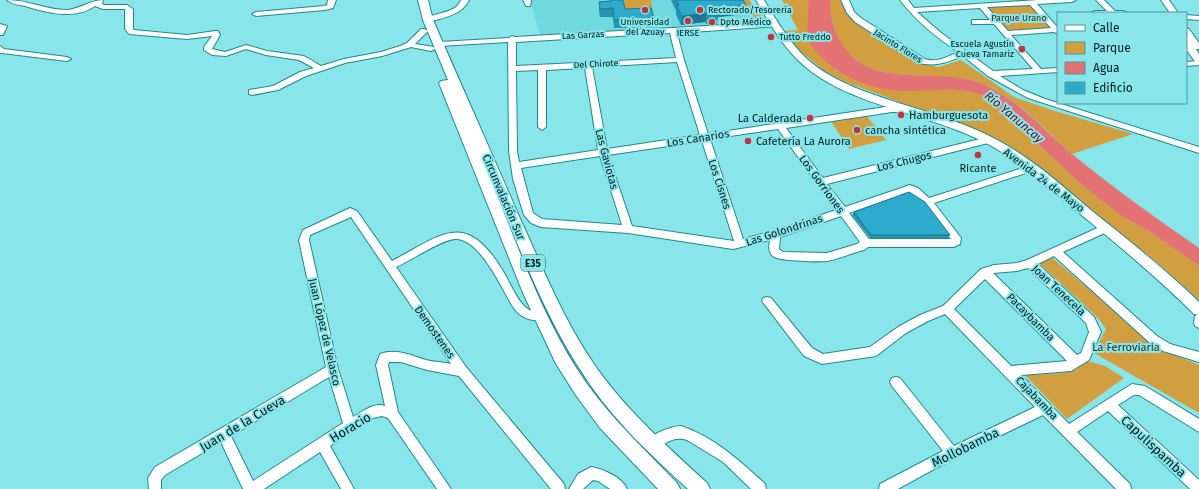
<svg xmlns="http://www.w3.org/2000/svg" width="1199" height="489" viewBox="0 0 1199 489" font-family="'Fira Sans',sans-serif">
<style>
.built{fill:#70d9df}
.green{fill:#d19f40}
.water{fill:#e47173}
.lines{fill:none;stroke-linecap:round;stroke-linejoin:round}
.minor-casing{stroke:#1f888e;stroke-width:2}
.major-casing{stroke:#1f888e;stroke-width:2}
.highway-casing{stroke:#1f888e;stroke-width:2}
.minor{fill:#fff;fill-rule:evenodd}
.major{fill:#fff;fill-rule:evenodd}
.highway{fill:#fff;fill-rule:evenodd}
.wall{fill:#2693af}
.shaded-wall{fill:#1f788f}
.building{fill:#2cabcc;stroke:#1f788f}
.poi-dot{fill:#c23241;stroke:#88e6eb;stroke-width:1.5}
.labels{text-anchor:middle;stroke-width:4;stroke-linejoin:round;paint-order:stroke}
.far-poi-label{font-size:9px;fill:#001e1f;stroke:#88e6eb;text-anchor:start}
.far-park-label{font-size:9px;fill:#372c19;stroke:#88e6eb}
.far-street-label{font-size:9px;fill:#001e1f;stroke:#88e6eb}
.shield{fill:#88e6eb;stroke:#295a5c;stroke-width:1}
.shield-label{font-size:10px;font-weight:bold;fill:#001e1f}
.poi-label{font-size:11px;fill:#001e1f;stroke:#88e6eb;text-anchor:start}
.street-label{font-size:11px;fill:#001e1f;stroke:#88e6eb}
.park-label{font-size:11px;fill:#372c19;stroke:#88e6eb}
.water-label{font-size:12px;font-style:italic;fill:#710118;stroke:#88e6eb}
.near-street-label{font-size:13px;fill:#001e1f;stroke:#88e6eb}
</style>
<rect width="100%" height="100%" fill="#88e6eb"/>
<!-- built -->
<path class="built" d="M530,0H749L764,19V22L720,26L540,35Z"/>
<!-- green -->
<g class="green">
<path d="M624,0H651L653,13H625Z"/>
<path d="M735,0H749L764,19V22L758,23L751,13L745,14Z"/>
<path d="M782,0H808L809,5L836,70C853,78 870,87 889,89C921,94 955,83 987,97L1081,184L1120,215L1152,233L1199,266V300L1156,262L1042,171L976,130L845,82L823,70L800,51L784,31L798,30Z"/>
<path d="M830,0H843L848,15L921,64L939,67L961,60L1014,97L1055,111L1133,134L1072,154C1045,130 1020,101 987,86C935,62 861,98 835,30C831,21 831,9 830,0Z"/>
<path d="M1031,5L1053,30L1006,32L987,7Z"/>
<path d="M866,115L886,140L849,149L830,120Z"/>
<path d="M1051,257L1161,349L1199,365V413L1094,353L1106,329L1099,319L1038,262Z"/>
<path d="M1088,361L1105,366L1124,378L1067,419L1025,375L1064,373Z"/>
</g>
<!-- water -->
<path class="water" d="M808,0H830C831,9 831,21 835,30C862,99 935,61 987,86C1021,102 1044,131 1072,154C1113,188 1156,218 1199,248V266L1152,233L1120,215L1081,184L987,97C956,83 922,94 889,90C869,87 843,77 828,63C822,57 811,48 809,40C805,27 810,13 808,0Z"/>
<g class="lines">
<defs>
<g id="minor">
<path d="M7,0C28,0 46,10 67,10C80,9 90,0 103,0L102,4L104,5H127L133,9V29L134,30L187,35L215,31H218L220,35L212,49L225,52L246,45L267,51L304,56L321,66L344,59L381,52L400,46L407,43L421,29H424L428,31L415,44L434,47L435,49L431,51L411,47L382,56L345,63L306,76L278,90L252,95L249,94V90L273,86L300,72L314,68L299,60L266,55L246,49L226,56L212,55L204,50V47L212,36L187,39L129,34L125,29V9H103L95,6C75,20 47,13 25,6C19,5 12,4 7,0Z"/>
<path d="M328,0H336L333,8L325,10L256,16L252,14L256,12L324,6L327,5Z"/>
<path d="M461,0H469C462,15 443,18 428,22L424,20C435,11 455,15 461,0Z"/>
<path d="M523,0H531L530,6H526Z"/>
<path d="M841,0H849L854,12L861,18L925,59C937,63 947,57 958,52C936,37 916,21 900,0H908L914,8L1038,0H1076L1072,2L1037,4L1058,28V34L1054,32L1011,35L1041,69L1058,68V72L1000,76L1023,90L1045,99L1199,147V153L1028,98L988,76L963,56C947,62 936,67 919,63L855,22L847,13ZM1030,5L1051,28L1008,31L987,7ZM980,8L990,20H972V24H994L1033,69L993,71L940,32L917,12Z"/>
<path d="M1096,0H1104L1115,11H1123L1127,13H1091L1095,11H1107Z"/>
<path d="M1186,15L1199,16V20L1186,19Z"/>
<path d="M775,22H778V26L677,33L684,60L708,134L892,106L907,107L908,109L904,112H892L786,128L823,178L988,137L992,140L988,143L827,184L845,207L910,185L918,188L929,198L1032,165L1037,168L1035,170L934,203L961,238L960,244L954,247H868L864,250C852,253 839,259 827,261C819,262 781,261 774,257C768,253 769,246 770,240L733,249L628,233L541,227L531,223L524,215L513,179L509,151L508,42L439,46L435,44L439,42L509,38L512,36L515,37ZM670,33L676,58L516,66V42ZM677,62L700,135L607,149L592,67ZM585,68L598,150L519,162L517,151L516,71L538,70V127L542,130L546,127V70ZM778,129L836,210L774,231L743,239L710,139ZM702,141L734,241L632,226L608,155ZM600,156L622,225L542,219L533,213L521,168ZM910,192L924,204L951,239H869L849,213ZM841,216L860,242L857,244L827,253L783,252L779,249L780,237Z"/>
<path d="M0,24L7,26L3,35H0Z"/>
<path d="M0,46L4,49L67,57L71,59L67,61L2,53H0Z"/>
<path d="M1199,61V65L1186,66V62Z"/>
<path d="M350,208L357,211L392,261C443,234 465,209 503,271C510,283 515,296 524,306L529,310L544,313L545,316L544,319C533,323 519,317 513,307C502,289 480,238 455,239C441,240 410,261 396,267L466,367L564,484L565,489H551L459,376L427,370L401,362H389L388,365L398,412L451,489H437L388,418L382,416L373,418L330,446L354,489H341L320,452L264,489H243L221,442L165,475L161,480V489H149L148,478L155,467L326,367L299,240L303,230ZM351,217L451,364C442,362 434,362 426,360C410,355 396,348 380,354L376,365L385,406C374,402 362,412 353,417L338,369L309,240L310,235ZM329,377L343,423L253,481L231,436Z"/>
<path d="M1106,224L1109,225L1111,228L1109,231L1063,252L1157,336L1170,344L1199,352V362L1163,351L1149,342L1054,256L1038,264L1094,317L1101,332L1089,360L1071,371L1021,375L1069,424L1132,384L1145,386L1199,419V432L1139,395H1134L1118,405L1199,480V489H1190L1108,411L1077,432L1130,484L1131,489H1116L1043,415L956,457L898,489H879L880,484L943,451L892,386L890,382L892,378L896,377L900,378L954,446L1035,407L945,314L928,321L906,333L876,356L822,364L804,356L762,301L763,298L767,297L771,298L812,348L823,354L870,347L898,327L920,315L943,306L981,269L994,265L1017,263L1027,260ZM1028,268L1086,323L1089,332L1081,353L1077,355L993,273L1017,271ZM985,279L1067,361L1011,366L954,309Z"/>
<path d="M1199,314V328L1195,326L1194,323L1195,316Z"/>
<path d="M681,426C714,437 740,461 765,484L766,489H751L723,462L687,440C673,435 664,445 652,450L648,448L646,444C651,433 670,427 681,426Z"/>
<path d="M591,467C603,469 622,477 627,489H610L598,481L593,480L583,489H569L578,474Z"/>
</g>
<g id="major">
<path d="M756,0H764C777,21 789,42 807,59C834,83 871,94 905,105C937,115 971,125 1001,142C1032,159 1059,183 1086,206C1124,237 1163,267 1199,302V315L1194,314C1158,278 1118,245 1078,212C1051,190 1025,166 995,148C936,113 852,109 802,64C782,46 769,22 756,0Z"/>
<path d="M1161,0H1169L1178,13H1170Z"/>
<path d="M1186,28L1189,29L1199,43V49H1196L1199,54V64L1196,63L1186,49V39L1187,40Z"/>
</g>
<path id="highway" d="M418,0H428L433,20C461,85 490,149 518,214C542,266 563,320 596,367C627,411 668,447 707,483L710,489H688C651,455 613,420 585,377C545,318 520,248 492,183C520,251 544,323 587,384C613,420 646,451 677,483L680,489H658L600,428L575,394L555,362L523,293L439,83L441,81L448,80L423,20Z"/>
</defs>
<!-- minor casing -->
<use href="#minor" class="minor-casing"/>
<!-- major casing -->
<use href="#major" class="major-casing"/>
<!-- highway casing -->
<use href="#highway" class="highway-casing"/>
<!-- minor -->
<use href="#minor" class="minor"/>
<!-- major -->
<use href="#major" class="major"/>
<!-- highway -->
<use href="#highway" class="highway"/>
</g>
<!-- wall -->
<g class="wall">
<path d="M609,0H623L625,9L654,18L653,27L614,28L613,17H600L599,11V2L610,1Z"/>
<path d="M671,0H743L745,14L718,17L717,24H706L705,22L681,25L676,15V11Z"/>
<path d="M854,212L950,235L948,238H870L852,215Z"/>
</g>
<!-- shaded-wall -->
<g class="shaded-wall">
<path d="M746,5L745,14L718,17V15L716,9Z"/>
<path d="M707,13L705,22L681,25L682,16Z"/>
</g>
<!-- building -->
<g class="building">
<path d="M611,0H623L625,9L651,8L654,18L614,20L613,8L600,9L599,2L611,1Z"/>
<path d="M676,0H743L746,5L716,9L718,15H708L707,13L682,16L677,6L679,5Z"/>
<path d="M909,192L925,202L950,235H871L854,212Z"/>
</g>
<!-- markers -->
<g class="poi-dot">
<circle cx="645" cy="10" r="4"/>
<circle cx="700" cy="10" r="4"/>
<circle cx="688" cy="21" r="4"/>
<circle cx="712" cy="22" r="4"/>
<circle cx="771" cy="37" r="4"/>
<circle cx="1022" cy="49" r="4"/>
<circle cx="901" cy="115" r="4"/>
<circle cx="810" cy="118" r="4"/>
<circle cx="857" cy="130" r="4"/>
<circle cx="748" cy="141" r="4"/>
<circle cx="978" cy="155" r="4"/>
</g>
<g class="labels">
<!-- far-poi labels -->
<g class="far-poi-label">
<text x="708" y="13">Rectorado/Tesorería</text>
<text x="645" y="25" text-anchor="middle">Universidad<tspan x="645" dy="10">del Azuay</tspan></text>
<text x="720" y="25">Dpto Médico</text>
<text x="688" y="36" text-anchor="middle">IERSE</text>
<text x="779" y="40">Tutto Freddo</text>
<text x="1014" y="47" text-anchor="end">Escuela Agustín<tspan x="1014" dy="10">Cueva Tamariz</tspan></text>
</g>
<!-- far-park labels -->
<g class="far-park-label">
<text x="1019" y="21">Parque Urano</text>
</g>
<!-- far-street labels -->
<g class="far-street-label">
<text transform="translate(583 35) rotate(-3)" y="3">Las Garzas</text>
<text transform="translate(898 46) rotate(32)" y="3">Jacinto Flores</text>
<text transform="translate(596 64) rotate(-3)" y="3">Del Chirote</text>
</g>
<!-- shield labels -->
<rect class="shield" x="521" y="255" width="24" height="16" rx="3"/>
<g class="shield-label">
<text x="533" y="267">E35</text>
</g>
<!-- poi labels -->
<g class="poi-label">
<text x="909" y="119">Hamburguesota</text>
<text x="802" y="122" text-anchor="end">La Calderada</text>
<text x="865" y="134">cancha sintética</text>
<text x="756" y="145">Cafetería La Aurora</text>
<text x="978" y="172" text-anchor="middle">Ricante</text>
</g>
<!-- street labels -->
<g class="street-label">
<text transform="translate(698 138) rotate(-9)" y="4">Los Canarios</text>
<text transform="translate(607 159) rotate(75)" y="4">Las Gaviotas</text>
<text transform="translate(904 161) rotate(-14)" y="4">Los Chugos</text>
<text transform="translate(1044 180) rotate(37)" y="4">Avenida 24 de Mayo</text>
<text transform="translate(720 184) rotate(72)" y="4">Los Cisnes</text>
<text transform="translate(822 184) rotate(54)" y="4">Los Gorriones</text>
<text transform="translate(504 197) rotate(67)" y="4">Circunvalación Sur</text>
<text transform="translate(784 230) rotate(-18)" y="4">Las Golondrinas</text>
<text transform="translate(1059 290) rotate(43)" y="4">Joan Tenecela</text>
<text transform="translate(1031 317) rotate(45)" y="4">Pacaybamba</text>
<text transform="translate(325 332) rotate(77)" y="4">Juan López de Velasco</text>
<text transform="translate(435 332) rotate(55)" y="4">Demostenes</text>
<text transform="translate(1037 398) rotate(46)" y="4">Cajabamba</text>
</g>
<!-- park labels -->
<g class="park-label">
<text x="1126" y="351">La Ferroviaria</text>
</g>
<!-- water labels -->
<g class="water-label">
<text transform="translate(1014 117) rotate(40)" y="4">Río Yanuncay</text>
</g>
<!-- near-street labels -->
<g class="near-street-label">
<text transform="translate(242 423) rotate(-31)" y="5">Juan de la Cueva</text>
<text transform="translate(350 427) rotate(-31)" y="5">Horacio</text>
<text transform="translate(1154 446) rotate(43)" y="5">Capulispamba</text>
<text transform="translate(965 447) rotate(-26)" y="5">Mollobamba</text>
</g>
</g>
<!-- legend -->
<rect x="1057" y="12" width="130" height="92" fill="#88e6eb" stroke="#529699"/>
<rect x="1065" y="25" width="20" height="6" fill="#ffffff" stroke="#529699"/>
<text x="1093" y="32" font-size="12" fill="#001e1f">Calle</text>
<rect x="1065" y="42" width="20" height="12" fill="#d19f40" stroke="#529699"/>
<text x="1093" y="52" font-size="12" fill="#001e1f">Parque</text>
<rect x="1065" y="62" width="20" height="12" fill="#e47173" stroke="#529699"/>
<text x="1093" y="72" font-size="12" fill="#001e1f">Agua</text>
<rect x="1065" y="82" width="20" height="12" fill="#2cabcc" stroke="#529699"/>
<text x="1093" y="92" font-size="12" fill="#001e1f">Edificio</text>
</svg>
